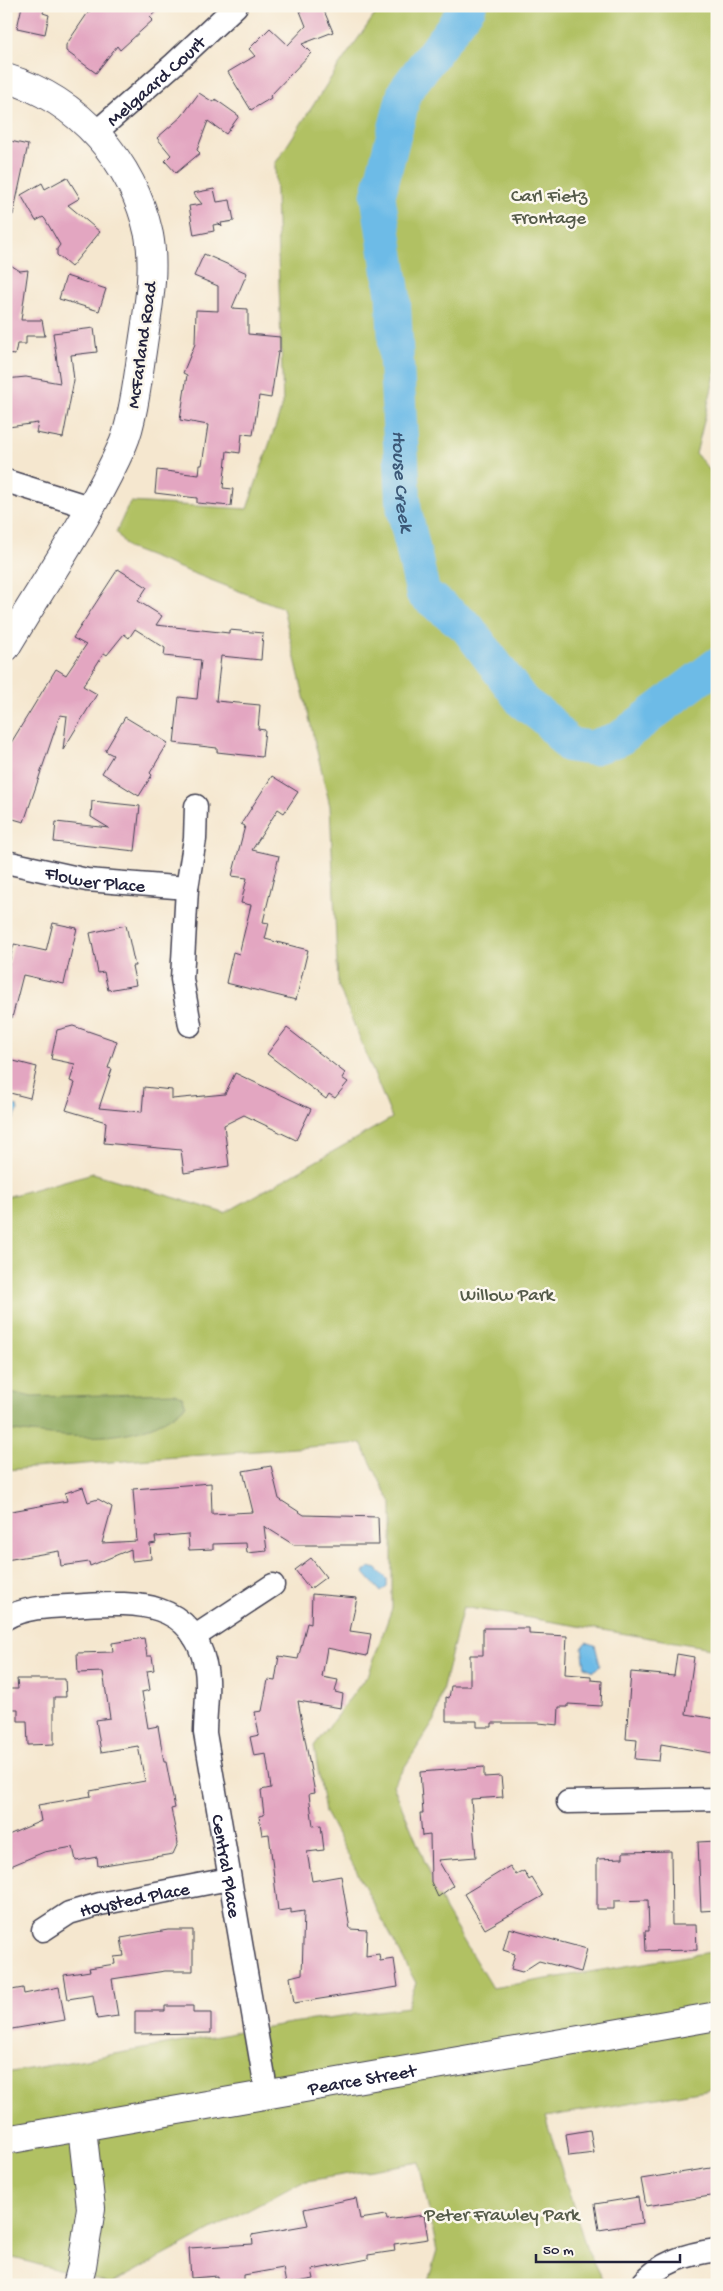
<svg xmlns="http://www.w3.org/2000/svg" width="723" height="2291" viewBox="0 0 723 2291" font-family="'Gochi Hand',sans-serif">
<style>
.green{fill:#b1c164;stroke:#6a7250}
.forest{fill:#8ca75a;stroke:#57644a}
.water{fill:#6dbbe7;stroke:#486e91}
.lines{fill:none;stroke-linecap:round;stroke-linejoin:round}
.river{stroke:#6dbbe7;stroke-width:35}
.building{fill:#e3a6c1}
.street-casing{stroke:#424051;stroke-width:25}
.secondary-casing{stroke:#424051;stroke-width:30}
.street{stroke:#fff;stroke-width:22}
.secondary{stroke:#fff;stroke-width:28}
.labels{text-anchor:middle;stroke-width:5;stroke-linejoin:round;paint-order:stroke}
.street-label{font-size:19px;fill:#22223b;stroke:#fbf7ec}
.park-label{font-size:19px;fill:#545a49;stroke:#fbf7ec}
.water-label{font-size:20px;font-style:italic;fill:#3c5877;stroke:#fbf7ec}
</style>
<rect width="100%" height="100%" fill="#fbf7ec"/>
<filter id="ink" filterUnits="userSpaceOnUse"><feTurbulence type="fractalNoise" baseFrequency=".02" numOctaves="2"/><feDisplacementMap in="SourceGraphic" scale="10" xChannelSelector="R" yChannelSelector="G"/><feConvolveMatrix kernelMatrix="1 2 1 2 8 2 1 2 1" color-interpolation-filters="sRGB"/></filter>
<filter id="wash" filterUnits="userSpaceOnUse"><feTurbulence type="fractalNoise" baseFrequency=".0096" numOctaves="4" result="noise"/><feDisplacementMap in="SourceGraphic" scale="20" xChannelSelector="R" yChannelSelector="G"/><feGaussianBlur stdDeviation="1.12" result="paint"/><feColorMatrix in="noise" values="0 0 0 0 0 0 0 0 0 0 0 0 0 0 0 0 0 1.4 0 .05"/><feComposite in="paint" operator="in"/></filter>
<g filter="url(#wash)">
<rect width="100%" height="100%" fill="#f5e7cf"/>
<!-- green -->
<path class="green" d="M381,6H717V367L696,454L713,474H717V1649L463,1607L435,1720L393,1785L445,1910L492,1988L717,1951V2088L545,2117L587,2250L605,2285H427L437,2251L419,2162L301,2182L111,2284L6,2256V2073L291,2023L407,2007L416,1983L325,1812L314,1746L369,1673L392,1608V1505L361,1443L6,1470V1197L93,1173L225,1213L392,1118L338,985L330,806L283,608L128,548L116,532L130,502L247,509L283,404L275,164L338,67Z"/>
<!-- forest -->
<path class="forest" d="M6,1391L32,1397L175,1393L182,1397L186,1405C140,1448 64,1437 6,1430Z"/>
<!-- water -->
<g class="water">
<path d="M10,1104L17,1106L18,1110L12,1122L6,1124V1112Z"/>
<path d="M369,1567L377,1569L387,1579V1587L381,1592L364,1573Z"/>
<path d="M586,1642L595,1645L600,1665L594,1671L585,1667L582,1647Z"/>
</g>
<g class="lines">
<!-- river -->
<path class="river" id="s1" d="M469,6L405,91L378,196L393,295L404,509L423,593L467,627L523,702L547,720L569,745L591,748L619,739L717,665"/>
</g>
<g id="blocks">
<!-- building -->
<g class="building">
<path d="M22,6H45L43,13L49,15L45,34L17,28Z"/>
<path d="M95,6H162L150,17L153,20L120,50L117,46L96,73L66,51V45L87,14Z"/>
<path d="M298,6H322L333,32L302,44L311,53L270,96L271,98L251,110L228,72L255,56L249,49L270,28L288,45L306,26Z"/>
<path d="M199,93L213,102L215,99L239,116L226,134L208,121L197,150L200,153L176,173L165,161L171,155L157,138L182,116Z"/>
<path d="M6,140L28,145L13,215L6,214Z"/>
<path d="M67,177L80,198L68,205L100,232L71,267L57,255V249L60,245L45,219L43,217L36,221L21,195L42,183L45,189Z"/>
<path d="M214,189L217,202L230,200L234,221L221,223L222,227L219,224L213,225L214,231L194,235L189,206L202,204L193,193Z"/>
<path d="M204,254L247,273L232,308L248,309V334L280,337V352H278L271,398L259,396L253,435L242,434L240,453L227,451L223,488L233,489L231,506L197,503V498L155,493L157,470L199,475L200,465H202L208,425L180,420L187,375L183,373L195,344L196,310L218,311V286L194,276Z"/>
<path d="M6,262L20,271L28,270L21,320H42L45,336H26V344H17L15,355L6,354Z"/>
<path d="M66,276L106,289L99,311L59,299Z"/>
<path d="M94,328L97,352L71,355L74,380L63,438L36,433L38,423L8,427L6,379L26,377L60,383L53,333Z"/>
<path d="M118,569L147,587L138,601L162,616L156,625L229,633V630L263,633L261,660L221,656L216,701L260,705L258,729L265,730L262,757L217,752V748L174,743L179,697L197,699L201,660L164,656L165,648L135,629L129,638L124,634L107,655L104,653L83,686L97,694L63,750L67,716L60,715L24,822L6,817V751L56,669L66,675L86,645L73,638Z"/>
<path d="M125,717L168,743L150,773L152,775L139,796L102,773L113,755L105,751Z"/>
<path d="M272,776L298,792L284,813L278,809L252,850L279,856L263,922L269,923L265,939L308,950L296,1000L226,983L233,952L239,954L251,905L241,903L247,878L232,876L245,826L241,824Z"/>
<path d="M92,801L140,806L135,851L54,842L56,822L109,828L91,817Z"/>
<path d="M53,923L77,928L64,984L23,975L12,1018H6V975L14,944L46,951Z"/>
<path d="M126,925L135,966H132L136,985L108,990L104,972L98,973L90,933Z"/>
<path d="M73,1026L117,1041L108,1068L112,1069L99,1108L142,1112L144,1087L172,1090V1099L225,1094L235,1073L311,1109L296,1140L244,1115L224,1125L229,1166L184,1173L181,1150L104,1143L106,1122L66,1110L75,1083L70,1081L75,1064L51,1059L57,1030Z"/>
<path d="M287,1028L345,1073L342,1078L348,1082L335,1098L329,1094L326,1099L267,1054Z"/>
<path d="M6,1059L37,1067L30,1098L6,1092Z"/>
<path d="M271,1466L279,1499L304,1515L378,1517L379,1545H294L264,1526L267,1551L247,1553L246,1543L213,1544V1549L189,1550L188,1534L155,1537L156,1543L150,1544L151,1559L132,1561L131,1549L90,1566L89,1562L61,1566L59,1551L6,1560V1512L67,1501L65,1493L83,1487L88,1502L98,1499L112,1507L102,1543L137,1541L133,1489L211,1483L212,1514L253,1512L243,1471Z"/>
<path d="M311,1558L326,1577L310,1589L295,1570Z"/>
<path d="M312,1594L357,1598L350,1631L371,1634L367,1656L327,1648L322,1677L338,1680L335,1692L343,1694L341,1708L298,1701L315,1793L309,1794L313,1826L321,1825L324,1850L307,1852L312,1881L341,1876L350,1929L367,1930L366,1956L379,1954L380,1961L394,1959L398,1987L294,2003L290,1977L302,1974L304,1911L291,1913V1909L278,1911L269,1834L262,1835L259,1816L264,1815L261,1790L271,1788L266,1754L254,1756L250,1737L259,1735L255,1712L262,1711L268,1680L275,1681L279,1656L298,1659L307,1623L311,1624Z"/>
<path d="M483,1628H529V1634L567,1636L565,1674L591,1676V1680L602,1681L601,1706L568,1704V1707H559L558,1725L539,1723H492V1727H477V1721H446V1697L449,1698L451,1686H470V1655H483Z"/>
<path d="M144,1638L147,1656H152L154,1670L147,1671L150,1690L142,1692L148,1728L158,1726L164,1762H166L175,1808L171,1809L178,1843L173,1854L98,1866L97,1857L76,1861L73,1847L44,1852L6,1868V1836L41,1821L38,1805L91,1796L90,1791L145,1781L138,1746L101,1752L96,1720L110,1718L103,1672L78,1673L77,1653L113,1652L112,1643Z"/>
<path d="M677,1654L694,1657L686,1714L717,1719V1754L661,1744L659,1761L635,1759L637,1740L626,1739L631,1672L674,1676Z"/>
<path d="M17,1679H65L66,1697H54V1744L28,1745L27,1721H18V1709H6V1689H18Z"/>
<path d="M484,1767V1777L501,1776L503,1797L471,1799L476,1857L438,1860L453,1886L438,1897L431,1882L430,1835L422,1836L420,1813H423L420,1772Z"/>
<path d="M717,1841V1910L701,1911L698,1842Z"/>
<path d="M671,1851L672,1925H696L697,1950L646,1951L645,1931H649L648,1900L614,1901V1909H597V1859L623,1858V1852Z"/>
<path d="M510,1866L516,1875L524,1871L529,1880L532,1878L543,1896L485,1929L464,1894Z"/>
<path d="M509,1928L587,1949L581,1972L539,1961L522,1972L511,1969L515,1954L503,1950Z"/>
<path d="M168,1930H193V1971H165L112,1979L118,2016L97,2019L93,1995L68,1999L64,1975L90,1971L89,1968L115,1964L114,1957L124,1956L121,1938Z"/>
<path d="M59,1987L65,2020L6,2030V1991L23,1988L24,1994Z"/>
<path d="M165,2006H193V2013H211V2033L135,2034V2011H165Z"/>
<path d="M590,2130L594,2153L569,2156L566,2134Z"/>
<path d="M717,2167V2195L646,2206L641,2179Z"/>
<path d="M638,2197L642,2223L599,2230L595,2204Z"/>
<path d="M356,2198L360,2219L386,2215L387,2220L424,2215L428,2239L394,2244L395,2251L368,2255V2259L312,2270L314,2279L286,2284L283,2268L244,2275V2285H218V2276L191,2278L189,2248L253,2244L252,2235L308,2225L304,2209Z"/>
</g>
</g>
</g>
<g filter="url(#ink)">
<use href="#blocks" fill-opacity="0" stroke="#424051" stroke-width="1"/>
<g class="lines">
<defs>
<g id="street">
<path id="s2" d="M95,133L174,64L236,6"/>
<path d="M6,481L89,507"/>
<path id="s3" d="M6,862L87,880L187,888"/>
<path d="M190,1025L182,979L187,888L195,839L196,806"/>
<path id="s4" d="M6,1618C29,1605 60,1607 85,1605C137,1602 191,1601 205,1664C210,1686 205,1711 205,1733L267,2095"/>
<path d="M194,1637L273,1585"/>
<path d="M568,1802L717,1799"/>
<path id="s5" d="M43,1930L69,1913L100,1904L229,1879"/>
<path d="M641,2285C660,2262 687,2254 717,2250"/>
</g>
<g id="secondary">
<path d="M6,78C79,100 133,161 149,235C156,272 147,314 142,351C138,377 133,421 123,444C91,515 46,580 6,647"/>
<path id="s6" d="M6,2140L717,2016"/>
<path d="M77,2285L82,2266L91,2208L82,2128"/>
</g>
</defs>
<!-- street casing -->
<use href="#street" class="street-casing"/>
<!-- secondary casing -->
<use href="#secondary" class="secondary-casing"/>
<!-- street -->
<use href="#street" class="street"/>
<!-- secondary -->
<use href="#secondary" class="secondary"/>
</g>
</g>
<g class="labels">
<!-- street labels -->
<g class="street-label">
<text dy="7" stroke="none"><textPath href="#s2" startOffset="80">Melgaard Court</textPath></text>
<text transform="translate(140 345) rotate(-82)" y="7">McFarland Road</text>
<text dy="7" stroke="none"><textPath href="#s3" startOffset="91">Flower Place</textPath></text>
<text dy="7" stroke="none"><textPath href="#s4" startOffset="434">Central Place</textPath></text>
<text dy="7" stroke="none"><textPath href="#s5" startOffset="98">Hoysted Place</textPath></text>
<text dy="7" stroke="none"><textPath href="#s6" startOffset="361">Pearce Street</textPath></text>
</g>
<!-- park labels -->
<g class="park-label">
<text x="549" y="201">Carl Fietz<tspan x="549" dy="22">Frontage</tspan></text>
<text x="507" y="1300">Willow Park</text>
<text x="502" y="2220">Peter Frawley Park</text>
</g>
<!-- water labels -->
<g class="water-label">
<text dy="7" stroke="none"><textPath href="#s1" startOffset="501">House Creek</textPath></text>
</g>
</g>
<!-- margin -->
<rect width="723" height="2291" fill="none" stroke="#fbf7ec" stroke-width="25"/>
<!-- scale -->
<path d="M536 2254v8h144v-8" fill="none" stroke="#22223b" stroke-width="2.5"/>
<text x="543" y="2254" font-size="15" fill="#22223b" stroke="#fbf7ec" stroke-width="4" paint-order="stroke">50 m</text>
</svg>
